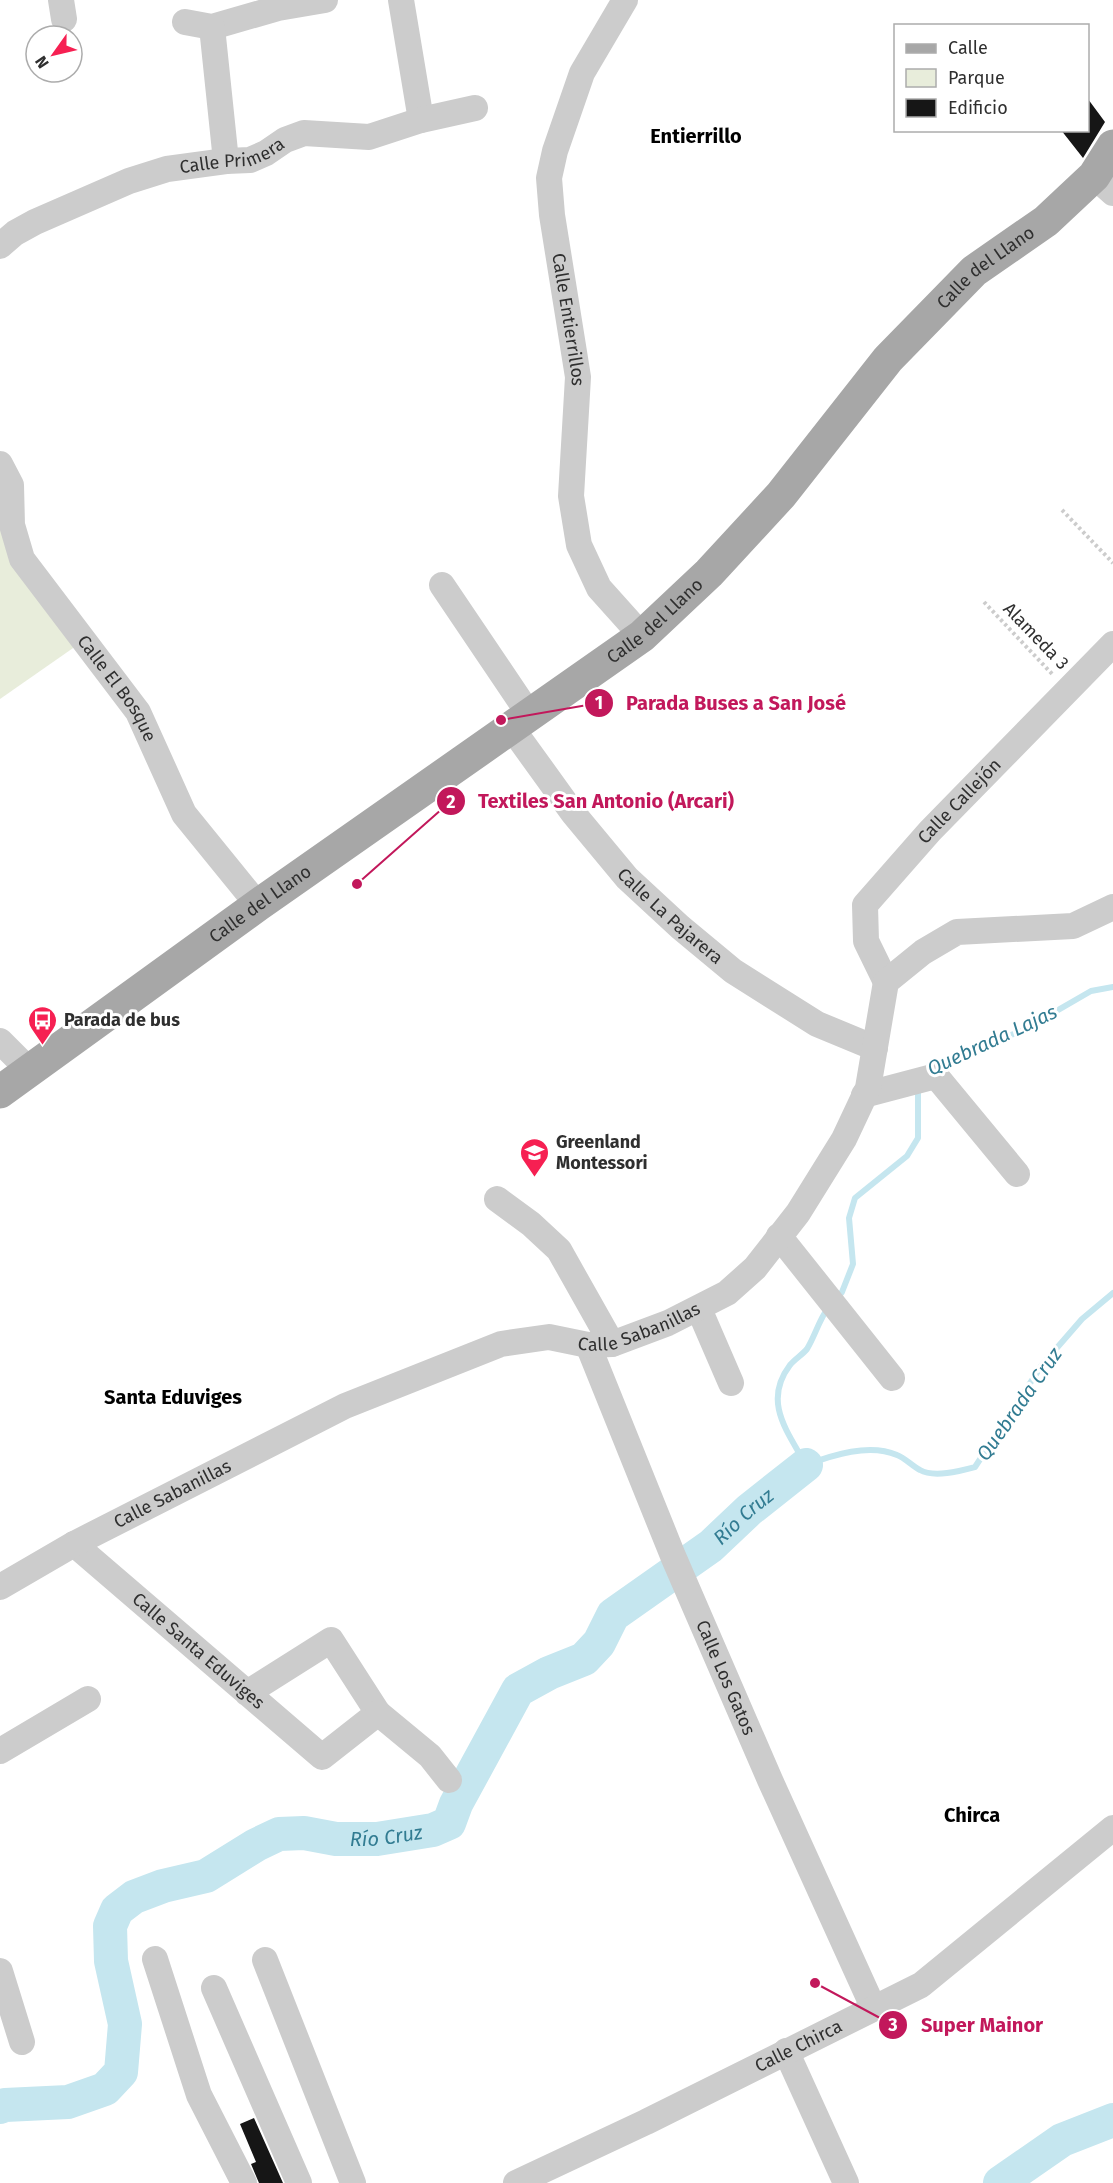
<svg xmlns="http://www.w3.org/2000/svg" width="1113" height="2183" viewBox="0 0 1113 2183" font-family="'Fira Sans',sans-serif">
<style>
.green{fill:#e8eddb}
.lines{fill:none;stroke-linecap:round;stroke-linejoin:round}
.stream{stroke:#c5e6ef;stroke-width:6}
.river{stroke:#c5e6ef;stroke-width:34}
.building{fill:#161616}
.path{stroke:#ccc;stroke-width:4;stroke-dasharray:3 3;stroke-linecap:butt}
.minor{stroke:#ccc;stroke-width:26}
.major{stroke:#a7a7a7;stroke-width:33}
.labels{text-anchor:middle;stroke-width:6;stroke-linejoin:round;paint-order:stroke}
.street-label{font-size:18px;fill:#2f2f2f;stroke:#fff}
.poi-label{font-size:18px;font-weight:bold;fill:#2f2f2f;stroke:#fff;text-anchor:start}
.neighbourhood-label{font-size:20px;font-weight:bold;fill:#000;stroke:#fff}
.water-label{font-size:20px;font-style:italic;fill:#327c92;stroke:#fff}
.leader{fill:none;stroke:#c2185b;stroke-width:2}
.callout-dot{fill:#c2185b;stroke:#fff;stroke-width:2}
.mark-label{font-size:18px;text-anchor:middle;font-weight:bold;fill:#fff}
.callout-label{font-size:20px;text-anchor:middle;font-weight:bold;fill:#c2185b;stroke:#fff;stroke-width:6;stroke-linejoin:round;paint-order:stroke}
</style>
<rect width="100%" height="100%" fill="#fff"/>
<!-- green -->
<path class="green" d="M0,493L76,646L0,699Z"/>
<g class="lines">
<!-- stream -->
<g class="stream">
<path d="M929,1066L986,1043L1020,1032L1091,991L1113,987"/>
<path d="M837,1298L842,1292L853,1264L849,1218L855,1198L907,1156L918,1138V1086"/>
<path d="M828,1308C819,1320 815,1336 807,1349C802,1355 795,1359 790,1365C762,1402 788,1432 806,1465C833,1455 869,1443 897,1455C905,1458 912,1466 920,1470C934,1478 960,1471 975,1467L1042,1365L1082,1319L1113,1293"/>
</g>
<!-- river -->
<g class="river">
<path id="s1" d="M0,2107L5,2105L68,2102L105,2089L121,2072L125,2024L111,1961L110,1926L117,1910L134,1897L163,1886L206,1876L256,1845L279,1834L304,1833L336,1839H377L433,1830L449,1823L456,1804L518,1690L549,1673L584,1659L599,1643L613,1615L711,1546L749,1510L806,1465"/>
<path d="M1000,2183L1062,2140L1113,2120"/>
</g>
</g>
<!-- building -->
<g class="building">
<path d="M1088,99L1105,122L1083,158L1061,130H1088Z"/>
<path d="M254,2118L283,2183H259L251,2164L256,2162L240,2124Z"/>
</g>
<g class="lines">
<!-- path -->
<g class="path">
<path d="M1062,510L1113,563"/>
<path d="M984,602L1054,676"/>
</g>
<!-- minor -->
<g class="minor">
<path d="M61,0L64,19"/>
<path d="M401,0L421,120"/>
<path id="s2" d="M625,0L582,73L555,151L549,178L552,215L578,377L571,496L579,545L599,588L642,636"/>
<path d="M185,22L212,27L278,8L325,0"/>
<path d="M212,27L226,161"/>
<path d="M1094,176L1113,193"/>
<path id="s3" d="M0,246L15,233L35,222L129,181L167,169L226,161L250,160L266,153L285,140L304,133L369,137L421,120L475,108"/>
<path id="s4" d="M0,464L11,485L12,525L22,559L138,712L184,814L258,905"/>
<path d="M442,585L529,714"/>
<path id="s5" d="M511,727L573,813L627,878L680,927L733,971L817,1024L875,1048"/>
<path id="s6" d="M886,982L866,941L865,905L930,831L1113,644"/>
<path d="M0,1041L30,1071"/>
<path d="M864,1095L936,1076L1017,1174"/>
<path d="M497,1199L531,1224L559,1250L612,1344"/>
<path d="M779,1236L892,1378"/>
<path d="M699,1309L731,1383"/>
<path id="s7" d="M588,1345L673,1556L770,1780L873,2007"/>
<path id="s8" d="M74,1544L322,1757L378,1713L331,1640L247,1693"/>
<path id="s9" d="M0,1587L74,1544L345,1406L501,1344L549,1337L588,1345L612,1344L668,1323L727,1293L755,1268L798,1213L844,1139L868,1088L886,982L923,952L957,932L1073,926L1113,907"/>
<path d="M378,1713L430,1756L449,1780"/>
<path d="M0,1751L88,1699"/>
<path d="M155,1959L199,2095L244,2183"/>
<path d="M265,1960L353,2183"/>
<path d="M0,1971L22,2042"/>
<path d="M214,1988L299,2183"/>
<path d="M786,2051L846,2183"/>
<path id="s10" d="M516,2183L646,2122L921,1985L1113,1828"/>
</g>
<!-- major -->
<path class="major" id="s11" d="M0,1092L258,905L642,636L709,573L781,495L888,359L974,271L1046,221L1094,176L1113,146"/>
</g>
<!-- icons -->
<defs>
<symbol id="bus-pin" viewBox="-11 -11 22 30"><path d="M0 17L-7.5 6A9.5 9.5 0 1 1 7.5 6Z" fill="#f62052" stroke="#fff"/><path d="M-5-6H5V4H4V6H2V4H-2V6H-4V4H-5ZM-3.5-4V0h7V-4ZM-3.5 1.2v1.5H-2V1.2ZM2 1.2v1.5H3.5V1.2Z" fill="#fff"/></symbol>
<symbol id="school-pin" viewBox="-11 -11 22 30"><path d="M0 17L-7.5 6A9.5 9.5 0 1 1 7.5 6Z" fill="#f62052" stroke="#fff"/><path d="M0-5L7-2L0 1L-7-2ZM-4 1L0 2.5L4 1V4Q0 6-4 4Z" fill="#fff"/></symbol>
</defs>
<g fill-rule="evenodd">
<use href="#bus-pin" x="26" y="1004" width="33" height="45"/>
<use href="#school-pin" x="518" y="1136" width="33" height="45"/>
</g>
<g class="labels">
<!-- street labels -->
<g class="street-label">
<text dy="6" stroke="none"><textPath href="#s3" startOffset="252">Calle Primera</textPath></text>
<text dy="6" stroke="none"><textPath href="#s11" startOffset="1293">Calle del Llano</textPath></text>
<text dy="6" stroke="none"><textPath href="#s2" startOffset="338">Calle Entierrillos</textPath></text>
<text dy="6" stroke="none"><textPath href="#s11" startOffset="807">Calle del Llano</textPath></text>
<text transform="translate(1036 636) rotate(46)" y="6">Alameda 3</text>
<text dy="6" stroke="none"><textPath href="#s4" startOffset="260">Calle El Bosque</textPath></text>
<text dy="6" stroke="none"><textPath href="#s6" startOffset="222">Calle Callejón</textPath></text>
<text dy="6" stroke="none"><textPath href="#s11" startOffset="321">Calle del Llano</textPath></text>
<text dy="6" stroke="none"><textPath href="#s5" startOffset="248">Calle La Pajarera</textPath></text>
<text dy="6" stroke="none"><textPath href="#s9" startOffset="700">Calle Sabanillas</textPath></text>
<text dy="6" stroke="none"><textPath href="#s9" startOffset="196">Calle Sabanillas</textPath></text>
<text dy="6" stroke="none"><textPath href="#s8" startOffset="164">Calle Santa Eduviges</textPath></text>
<text dy="6" stroke="none"><textPath href="#s7" startOffset="360">Calle Los Gatos</textPath></text>
<text dy="6" stroke="none"><textPath href="#s10" startOffset="314">Calle Chirca</textPath></text>
</g>
<!-- poi labels -->
<g class="poi-label">
<text x="64" y="1026">Parada de bus</text>
<text x="556" y="1148">Greenland<tspan x="556" dy="21">Montessori</tspan></text>
</g>
<!-- neighbourhood labels -->
<g class="neighbourhood-label">
<text x="696" y="143">Entierrillo</text>
<text x="173" y="1404">Santa Eduviges</text>
<text x="972" y="1822">Chirca</text>
</g>
<!-- water labels -->
<g class="water-label">
<text transform="translate(992 1040) rotate(-25)" y="7">Quebrada Lajas</text>
<text transform="translate(1019 1404) rotate(-55)" y="7">Quebrada Cruz</text>
<text dy="7" stroke="none"><textPath href="#s1" startOffset="1090">Río Cruz</textPath></text>
<text dy="7" stroke="none"><textPath href="#s1" startOffset="585">Río Cruz</textPath></text>
</g>
</g>
<!-- callouts -->
<path class="leader" d="M501 720L599 703M357 884L451 801M815 1983L893 2025"/>
<g class="callout-dot">
<circle cx="501" cy="720" r="6"/>
<circle cx="357" cy="884" r="6"/>
<circle cx="815" cy="1983" r="6"/>
<circle cx="599" cy="703" r="15"/>
<circle cx="451" cy="801" r="15"/>
<circle cx="893" cy="2025" r="15"/>
</g>
<g class="mark-label">
<text x="599" y="709">1</text>
<text x="451" y="808">2</text>
<text x="893" y="2031">3</text>
</g>
<g class="callout-label">
<text x="736" y="710">Parada Buses a San José</text>
<text x="606" y="808">Textiles San Antonio (Arcari)</text>
<text x="982" y="2032">Super Mainor</text>
</g>
<!-- legend -->
<rect x="894" y="24" width="195" height="108" fill="#ffffff" stroke="#acacac" stroke-width="1.5"/>
<rect x="906" y="44" width="30" height="9" fill="#a7a7a7" stroke="#acacac" stroke-width="1.5"/>
<text x="948" y="54" font-size="18" fill="#2f2f2f">Calle</text>
<rect x="906" y="69" width="30" height="18" fill="#e8eddb" stroke="#acacac" stroke-width="1.5"/>
<text x="948" y="84" font-size="18" fill="#2f2f2f">Parque</text>
<rect x="906" y="99" width="30" height="18" fill="#161616" stroke="#acacac" stroke-width="1.5"/>
<text x="948" y="114" font-size="18" fill="#2f2f2f">Edificio</text>
<!-- north arrow -->
<g transform="translate(54 54) rotate(236)"><circle r="28" fill="#ffffff" stroke="#acacac" stroke-width="1.5"/>
<path d="M0-4.5L10 22L0 15L-10 22Z" fill="#f62052"/>
<text y="-9" font-size="16" font-weight="bold" text-anchor="middle" fill="#2f2f2f">N</text>
</g>
</svg>
